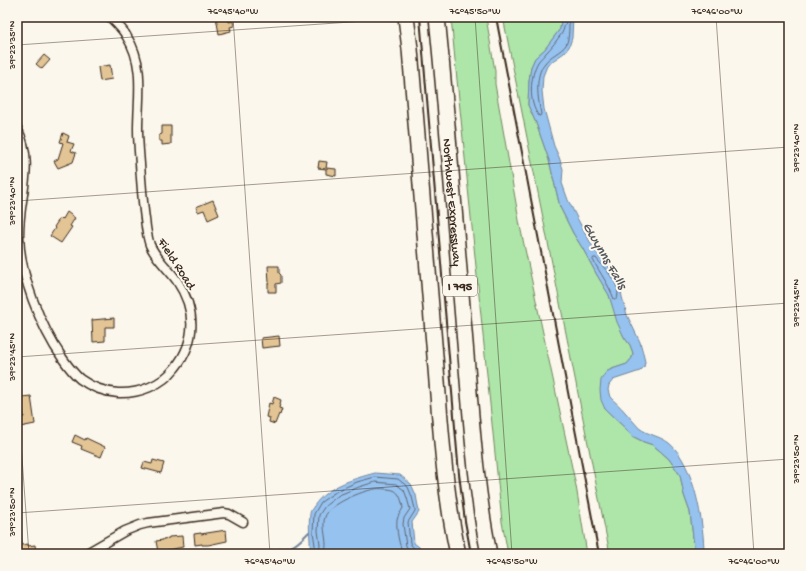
<svg xmlns="http://www.w3.org/2000/svg" width="806" height="571" viewBox="0 0 806 571" font-family="'Gochi Hand',sans-serif">
<style>
.green{fill:#aee5a8;stroke:#748863}
.water{fill:#96c2f0;stroke:#72859c}
.lines{fill:none;stroke-linecap:round;stroke-linejoin:round}
.shore{stroke:#5f6772;stroke-width:1}
.stream{stroke:#72859c;stroke-width:2}
.building{fill:#e2c495;stroke:#3b2a1e}
.minor-casing{stroke:#3b2a1e;stroke-width:11}
.motorway-casing{stroke:#3b2a1e;stroke-width:18}
.minor{stroke:#fbf7ec;stroke-width:8}
.motorway{stroke:#fbf7ec;stroke-width:15}
.rail{stroke:#3b2a1e;stroke-width:2}
.ticks{fill:none;stroke:#3b2a1e;stroke-width:1;stroke-opacity:0.45}
.labels{text-anchor:middle;stroke-width:4;stroke-linejoin:round;paint-order:stroke}
.shield{fill:#fbf7ec;stroke:#75685c;stroke-width:1}
.shield-label{font-size:12px;font-weight:bold;fill:#3b2a1e}
.street-label{font-size:13px;fill:#3b2a1e;stroke:#fbf7ec}
.water-label{font-size:14px;font-style:italic;fill:#56585d;stroke:#fbf7ec}
.neatline{fill:none;stroke:#3b2a1e;stroke-width:1.5}
.ticks-label{font-size:10px;text-anchor:middle;fill:#3b2a1e}
</style>
<rect width="100%" height="100%" fill="#fbf7ec"/>
<filter id="ink" filterUnits="userSpaceOnUse"><feTurbulence type="fractalNoise" baseFrequency=".025" numOctaves="2"/><feDisplacementMap in="SourceGraphic" scale="8" xChannelSelector="R" yChannelSelector="G"/><feConvolveMatrix kernelMatrix="1 2 1 2 8 2 1 2 1" color-interpolation-filters="sRGB"/></filter>
<g filter="url(#ink)">
<!-- green -->
<g class="green">
<path d="M451,17H486L495,71V84L520,226L576,486L587,554H508L502,522L455,60Z"/>
<path d="M503,17H560L561,22L560,29L545,49L535,58L531,67L529,81L528,105L536,123L549,160L560,207L573,233L583,249L597,275L609,295L618,322L624,337L630,345L633,353L632,358L627,364L612,369L606,372L605,409L625,428L632,436L644,442L653,445L660,451L669,459L680,475L684,495L690,512L695,554H610Z"/>
</g>
<!-- water -->
<g class="water">
<path d="M560,17H573L572,38L569,47L564,53L554,60L547,66L543,76L542,91L544,109L554,146L559,157L563,169L562,183L568,200L577,218L594,249L615,274L620,284L622,297L627,315L640,342L643,353L645,362L644,367L640,371L613,380L609,385L608,390L610,397C615,402 620,406 625,412C630,417 634,423 639,428C648,435 660,436 669,443C694,463 704,523 704,554H695L690,512L684,495L680,475L669,459L660,451L653,445L644,442L632,436L625,428L605,409L601,400L600,390L601,380L606,372L612,369L627,364L632,358L633,353L630,345L624,337L617,322L609,295L597,275L583,249L573,233L560,207L549,160L536,123L528,105L529,81L531,67L535,58L545,49L560,29L561,22Z"/>
<path d="M375,473L400,475L411,484L416,495L419,512L412,522L414,543L424,551V554H310C311,541 308,527 310,514C310,511 312,509 314,506C327,486 353,479 375,473Z"/>
</g>
<g class="lines">
<!-- shore -->
<g class="shore">
<path d="M564,17L565,21L566,22C564,25 564,30 562,33C557,40 552,47 546,53C544,56 540,59 538,62C530,76 528,103 539,116H540L541,114C538,99 534,76 545,63C550,56 561,52 566,45C569,39 569,30 569,24L568,22L569,21V17"/>
<path d="M594,258H596C605,270 622,283 617,299H614C609,285 600,273 593,260Z"/>
<path d="M314,554L315,545L313,532L314,514L321,502L337,491L357,482L375,477L398,479L408,487L412,497L415,509V511L408,522L410,543C412,548 418,550 420,554"/>
<path d="M319,554L320,545L318,531L319,515L325,506L339,495L359,487L375,482L396,484L404,490L407,498L410,509L404,518L403,524L406,546L408,549L413,554"/>
<path d="M325,554C325,551 326,548 326,545C326,536 322,525 325,517C329,504 362,491 375,489C378,488 390,489 393,490C400,492 402,502 403,508C401,512 398,515 397,520C396,528 399,548 404,554"/>
</g>
<!-- stream -->
<path class="stream" d="M272,554C278,547 283,550 291,547C298,544 304,537 309,532"/>
</g>
<!-- building -->
<g class="building">
<path d="M216,17H228L229,22L233,21L234,26L230,27L231,31L219,34Z"/>
<path d="M44,55L50,60L42,69L36,64Z"/>
<path d="M110,65L112,79L100,81L98,67Z"/>
<path d="M162,126H171V144L162,145V141H159V135L162,134Z"/>
<path d="M63,133L69,136L67,142L74,144L71,151L76,153L73,162L58,168L54,161L58,159L63,143L60,142Z"/>
<path d="M319,161L327,162L326,168L336,169V176L326,174V169L318,168Z"/>
<path d="M213,200L219,215L208,220L204,210L198,212L196,207Z"/>
<path d="M67,212L75,218L70,226L72,227L61,243L50,236L55,228L54,227L60,218L61,219L62,218L63,219Z"/>
<path d="M268,266H279V273L281,275V283L276,284V292H268V283H269Z"/>
<path d="M114,318V327H105V341L93,342L92,320Z"/>
<path d="M279,336L280,346L262,348L261,338Z"/>
<path d="M22,396V397L31,396L35,424L20,427L19,418L24,417L22,406L18,407L17,397Z"/>
<path d="M274,397L281,400L279,408L282,409L280,415L279,414L275,424L269,422L270,418L266,417L269,403L272,404Z"/>
<path d="M75,435L85,440L86,438L105,447L101,457L81,449L82,446L72,442Z"/>
<path d="M153,460L164,463L161,473L142,468L144,462L152,464Z"/>
<path d="M226,530L227,541L208,545H202V544L195,545L194,534L201,533V534L207,533Z"/>
<path d="M21,534L22,545L28,544V546L35,545L36,554H17V535Z"/>
<path d="M182,536L183,547L158,552L156,541L163,540V539L169,538V537Z"/>
</g>
<g class="lines">
<defs>
<g id="minor">
<path d="M17,128C36,165 18,198 19,236C20,275 40,326 63,359C68,366 73,373 80,379C91,387 105,392 118,393C139,394 162,385 175,368C197,341 196,309 177,281C169,269 156,259 150,245C147,237 146,228 145,219C143,205 142,191 141,178C140,161 138,145 138,129C138,97 145,65 127,37C123,29 116,23 110,17"/>
<path d="M85,554L125,531L140,525L148,523L224,513L229,514L243,522"/>
</g>
<g id="motorway">
<path d="M406,17L410,49C418,147 426,245 434,344C440,413 443,486 458,554"/>
<path id="s1" d="M437,17C448,126 456,235 465,343C471,414 475,485 489,554"/>
</g>
</defs>
<!-- minor casing -->
<use href="#minor" class="minor-casing"/>
<!-- motorway casing -->
<use href="#motorway" class="motorway-casing"/>
<!-- minor -->
<use href="#minor" class="minor"/>
<!-- motorway -->
<use href="#motorway" class="motorway"/>
<!-- rail -->
<g class="rail">
<path d="M420,17L459,474L465,521L471,554"/>
<path d="M496,17L599,554"/>
</g>
</g>
</g>
<!-- ticks -->
<path class="ticks" d="M233,17L270,554M475,17L512,554M716,17L754,554M17,45L423,17M17,201L789,147M17,357L789,303M17,389L29,554M17,513L789,459"/>
<g class="labels">
<!-- shield labels -->
<rect class="shield" x="443" y="276" width="34" height="20" rx="3"/>
<g class="shield-label">
<text x="460" y="290">I 795</text>
</g>
<!-- street labels -->
<g class="street-label">
<text dy="5" stroke="none"><textPath href="#s1" startOffset="186">Northwest Expressway</textPath></text>
<text transform="translate(178 263) rotate(57)" y="5">Field Road</text>
</g>
<!-- water labels -->
<g class="water-label">
<text transform="translate(606 255) rotate(60)" y="5">Gwynns Falls</text>
</g>
</g>
<!-- margin -->
<rect width="806" height="571" fill="none" stroke="#fbf7ec" stroke-width="44"/>
<rect x="22" y="22" width="762" height="527" class="neatline"/>
<g class="ticks-label">
<text x="233" y="14">76°45'40"W</text>
<text x="475" y="14">76°45'50"W</text>
<text x="717" y="14">76°46'00"W</text>
<text transform="translate(11 45) rotate(-90)" y="4">39°23'35"N</text>
<text transform="translate(795 148) rotate(-90)" y="4">39°23'40"N</text>
<text transform="translate(11 201) rotate(-90)" y="4">39°23'40"N</text>
<text transform="translate(795 303) rotate(-90)" y="4">39°23'45"N</text>
<text transform="translate(11 357) rotate(-90)" y="4">39°23'45"N</text>
<text transform="translate(795 459) rotate(-90)" y="4">39°23'50"N</text>
<text transform="translate(11 512) rotate(-90)" y="4">39°23'50"N</text>
<text x="270" y="564">76°45'40"W</text>
<text x="512" y="564">76°45'50"W</text>
<text x="754" y="564">76°46'00"W</text>
</g>
</svg>
